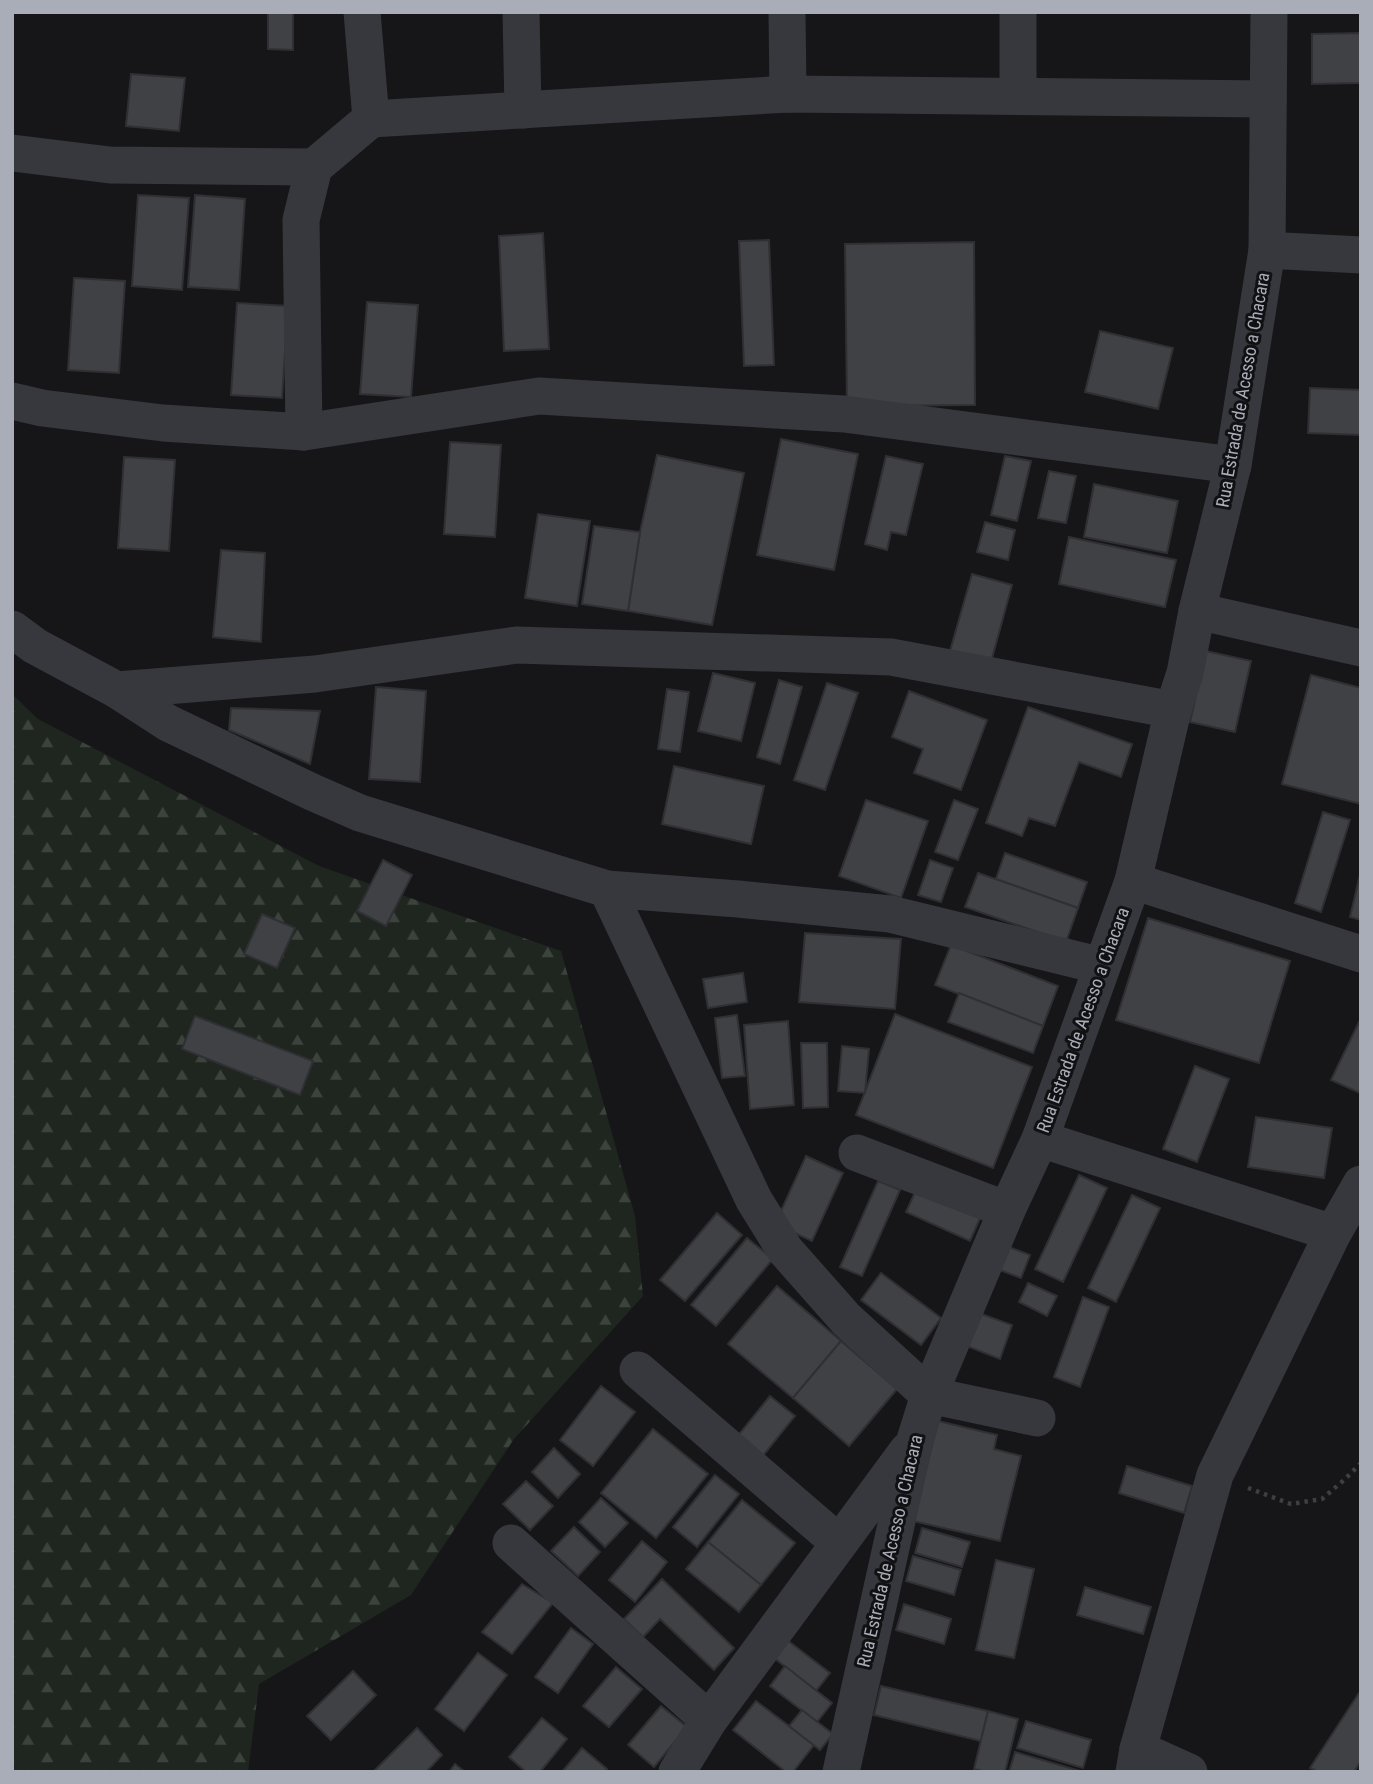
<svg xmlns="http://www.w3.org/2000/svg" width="1373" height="1784" viewBox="0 0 1373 1784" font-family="'Roboto Condensed',sans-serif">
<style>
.forest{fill:url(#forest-firs)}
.building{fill:#404145;stroke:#303034;stroke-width:2}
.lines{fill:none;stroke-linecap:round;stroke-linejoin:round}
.path{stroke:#3d3f44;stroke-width:4.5;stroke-dasharray:3.5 5;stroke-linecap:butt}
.minor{stroke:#37383d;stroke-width:37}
.labels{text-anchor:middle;stroke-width:6;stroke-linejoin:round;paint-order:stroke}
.street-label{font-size:18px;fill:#a8adb8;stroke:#111113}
</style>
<defs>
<pattern id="forest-firs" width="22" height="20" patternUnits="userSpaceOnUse" patternTransform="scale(1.75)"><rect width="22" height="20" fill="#1e261f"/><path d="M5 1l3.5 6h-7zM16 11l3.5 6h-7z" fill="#3c433d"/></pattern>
</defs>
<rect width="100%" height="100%" fill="#161618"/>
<!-- forest -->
<path class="forest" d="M12,694L38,719L319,866L561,951L635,1216L643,1296L514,1439L411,1595L259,1684L248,1772H12Z"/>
<!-- building -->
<g class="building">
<path d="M268,12H293V50L268,49Z"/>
<path d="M1361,33V83L1312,84V34Z"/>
<path d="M131,74L185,78L179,131L126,126Z"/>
<path d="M138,195L189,198L182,290L132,286Z"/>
<path d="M195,195L245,199L239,290L188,287Z"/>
<path d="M543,233L549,349L504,351L499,236Z"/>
<path d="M769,240L774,365L744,366L739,241Z"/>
<path d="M974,242L975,405L847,406L845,244Z"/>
<path d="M74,278L125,281L119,373L68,370Z"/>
<path d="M367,302L418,305L411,397L360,394Z"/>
<path d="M237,303L288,306L282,398L231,395Z"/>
<path d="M1100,331L1173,348L1158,409L1085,392Z"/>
<path d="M1310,388L1361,390V435L1308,433Z"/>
<path d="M781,439L858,454L834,570L757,555Z"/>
<path d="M450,442L501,445L495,537L444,534Z"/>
<path d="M657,455L744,473L712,625L628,611L640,532Z"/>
<path d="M886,456L923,464L906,535L891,532L887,550L865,544Z"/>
<path d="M1005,456L1031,461L1017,521L991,515Z"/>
<path d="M124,457L175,460L169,551L118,548Z"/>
<path d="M1049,471L1076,476L1066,523L1038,518Z"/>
<path d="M1094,484L1178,501L1167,553L1084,537Z"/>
<path d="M538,514L590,521L577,606L525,598Z"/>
<path d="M985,522L1015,530L1008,560L977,552Z"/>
<path d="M594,526L640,532L628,611L582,604Z"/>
<path d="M1069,537L1176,560L1165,607L1059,584Z"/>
<path d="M221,550L265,553L261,642L213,637Z"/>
<path d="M972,574L1012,585L991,662L950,651Z"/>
<path d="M1206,651L1251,661L1235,732L1190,722Z"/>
<path d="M713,673L755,683L741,741L698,731Z"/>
<path d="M1311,675L1361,688V804L1282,784Z"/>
<path d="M779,680L802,687L780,764L757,757Z"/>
<path d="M827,683L858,693L825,790L794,780Z"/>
<path d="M376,687L426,691L420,782L369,779Z"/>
<path d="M667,689L689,692L680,752L658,749Z"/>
<path d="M909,691L987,720L961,790L914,773L923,749L892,737Z"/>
<path d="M1028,707L1132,744L1121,777L1079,762L1055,826L1029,818L1022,836L986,823Z"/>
<path d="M231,708L320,711L310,764L229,730Z"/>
<path d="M674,766L764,786L751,844L662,824Z"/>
<path d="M866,800L928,821L901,898L839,876Z"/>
<path d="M954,800L978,809L958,860L935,852Z"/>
<path d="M1323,812L1350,820L1321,912L1295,903Z"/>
<path d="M1005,853L1087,882L1078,908L996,879Z"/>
<path d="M383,860L412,875L386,926L357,911Z"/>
<path d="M930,860L953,868L941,902L918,895Z"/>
<path d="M1361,870V920L1350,917Z"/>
<path d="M978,873L1078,908L1066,942L965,907Z"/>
<path d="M262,914L295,928L277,968L244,954Z"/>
<path d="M1148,918L1290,961L1259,1063L1116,1020Z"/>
<path d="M805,933L901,939L895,1009L799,1002Z"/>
<path d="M951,945L1058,986L1043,1026L935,985Z"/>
<path d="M743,973L747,1002L708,1008L703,979Z"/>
<path d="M959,993L1043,1026L1033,1053L948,1022Z"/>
<path d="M895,1014L1032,1067L993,1168L856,1115Z"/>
<path d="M737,1015L745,1076L722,1078L715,1018Z"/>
<path d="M195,1016L313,1061L300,1095L182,1049Z"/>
<path d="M1361,1018V1091L1360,1093L1331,1080Z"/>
<path d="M788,1021L794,1105L750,1109L744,1025Z"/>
<path d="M801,1043H827L828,1107L803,1108Z"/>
<path d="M842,1046L869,1049L865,1093L838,1091Z"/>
<path d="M1195,1066L1229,1079L1197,1162L1163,1149Z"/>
<path d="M1256,1117L1332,1128L1324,1178L1248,1167Z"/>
<path d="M806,1156L843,1173L812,1241L775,1224Z"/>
<path d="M1079,1175L1107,1188L1063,1282L1035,1269Z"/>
<path d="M878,1181L900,1190L862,1276L840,1267Z"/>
<path d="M917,1188L981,1216L970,1241L906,1212Z"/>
<path d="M1132,1195L1160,1208L1116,1302L1088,1288Z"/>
<path d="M717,1213L742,1235L685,1301L660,1280Z"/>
<path d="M747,1238L773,1259L716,1326L691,1305Z"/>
<path d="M1001,1244L1030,1255L1021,1278L992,1267Z"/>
<path d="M881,1273L941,1318L921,1345L861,1300Z"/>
<path d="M1028,1283L1057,1296L1047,1316L1019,1302Z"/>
<path d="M777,1286L841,1341L793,1398L728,1344Z"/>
<path d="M1083,1297L1109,1307L1080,1387L1054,1377Z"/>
<path d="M976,1312L1012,1325L1000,1359L964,1345Z"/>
<path d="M841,1341L897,1389L849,1446L793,1398Z"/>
<path d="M601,1386L635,1412L593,1466L560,1440Z"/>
<path d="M770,1396L795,1416L757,1463L732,1443Z"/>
<path d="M938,1421L997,1435L994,1449L1021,1456L1000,1541L913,1521Z"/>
<path d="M653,1429L708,1474L656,1538L601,1493Z"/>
<path d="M554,1448L580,1474L558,1498L532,1472Z"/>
<path d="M1127,1466L1192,1486L1184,1513L1119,1493Z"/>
<path d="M715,1475L739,1494L697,1547L673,1527Z"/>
<path d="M526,1481L553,1506L530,1530L503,1504Z"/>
<path d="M601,1498L628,1523L605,1547L579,1522Z"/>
<path d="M742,1500L795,1543L761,1585L708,1542Z"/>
<path d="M574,1527L600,1552L578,1576L551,1551Z"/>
<path d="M922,1528L970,1542L962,1567L915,1553Z"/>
<path d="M642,1541L667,1562L635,1602L609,1580Z"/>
<path d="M708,1542L761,1585L739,1612L686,1569Z"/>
<path d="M913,1556L961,1570L954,1595L906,1581Z"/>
<path d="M996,1560L1034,1569L1014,1658L976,1650Z"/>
<path d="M662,1579L734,1648L714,1670L660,1619L643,1637L624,1619Z"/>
<path d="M522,1584L553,1603L512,1654L482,1632Z"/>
<path d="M1085,1587L1151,1607L1143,1634L1077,1615Z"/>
<path d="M904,1604L951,1619L944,1644L896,1630Z"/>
<path d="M571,1628L593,1644L558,1693L535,1677Z"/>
<path d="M787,1640L830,1673L816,1691L773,1657Z"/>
<path d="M478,1653L507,1675L464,1731L435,1709Z"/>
<path d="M785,1666L832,1703L817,1722L770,1686Z"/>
<path d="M616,1667L642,1689L609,1727L583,1706Z"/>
<path d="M353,1671L376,1695L331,1740L307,1716Z"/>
<path d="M881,1686L988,1711L981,1741L874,1715Z"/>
<path d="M1359,1693L1361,1694V1761L1354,1772H1318L1310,1768Z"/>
<path d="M756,1701L814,1745L793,1772H786L733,1730Z"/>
<path d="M661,1706L687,1727L654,1767L628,1745Z"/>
<path d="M802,1710L833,1734L820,1750L789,1726Z"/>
<path d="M988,1711L1018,1719L1005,1772H987L974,1769Z"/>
<path d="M542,1718L567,1739L540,1772H526L509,1757Z"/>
<path d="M1026,1721L1091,1740L1083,1768L1017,1748Z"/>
<path d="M417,1728L442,1755L426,1772H373Z"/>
<path d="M582,1748L607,1769L605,1772H562Z"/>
<path d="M1015,1752L1080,1771V1772H1009Z"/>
<path d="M455,1764L465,1772H449Z"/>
</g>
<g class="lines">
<!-- path -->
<path class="path" d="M1248,1488L1291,1504L1322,1499L1344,1480L1361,1463"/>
<!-- minor -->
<g class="minor">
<path d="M521,12L523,110"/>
<path d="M787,12L788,94"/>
<path d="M1018,12V96"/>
<path d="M371,119L788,94L1268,99"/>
<path d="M12,153L110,165L314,167"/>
<path d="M1267,250L1361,255"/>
<path d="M12,401L42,408L163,423L304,432L539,396L844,414L1233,465"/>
<path d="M304,432L301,220L314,167L371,119L362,12"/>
<path d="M1197,611L1361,648"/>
<path d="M12,629L35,646L117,690L168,723L312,792L360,813L607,889L738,899L890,914L1102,966"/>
<path d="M117,690L315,674L517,645L891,657L1173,710"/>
<path d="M1133,881L1361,954"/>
<path d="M607,889L754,1200L785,1250L846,1319L929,1395L1037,1418"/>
<path d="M1040,1139L1333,1233"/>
<path d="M857,1153L1007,1210"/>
<path d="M638,1370L838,1542"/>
<path d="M511,1543L709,1720"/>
<path d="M1138,1749L1189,1772"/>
<path d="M677,1772L709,1720L908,1450"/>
<path d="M841,1772L915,1440L929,1395L1007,1210L1040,1139L1133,881L1173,710L1185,673L1197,611L1233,465L1267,250L1269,12"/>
<path d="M1134,1772L1138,1749L1215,1475L1333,1233L1361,1184"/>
</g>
</g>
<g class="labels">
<!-- street labels -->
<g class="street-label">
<text transform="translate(1243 390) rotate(-80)" y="6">Rua Estrada de Acesso a Chacara</text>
<text transform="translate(1083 1020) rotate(-70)" y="6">Rua Estrada de Acesso a Chacara</text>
<text transform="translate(890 1551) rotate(-77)" y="6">Rua Estrada de Acesso a Chacara</text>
</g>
</g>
<!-- border -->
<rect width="1373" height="1784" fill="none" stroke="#a8adb8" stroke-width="28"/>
</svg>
